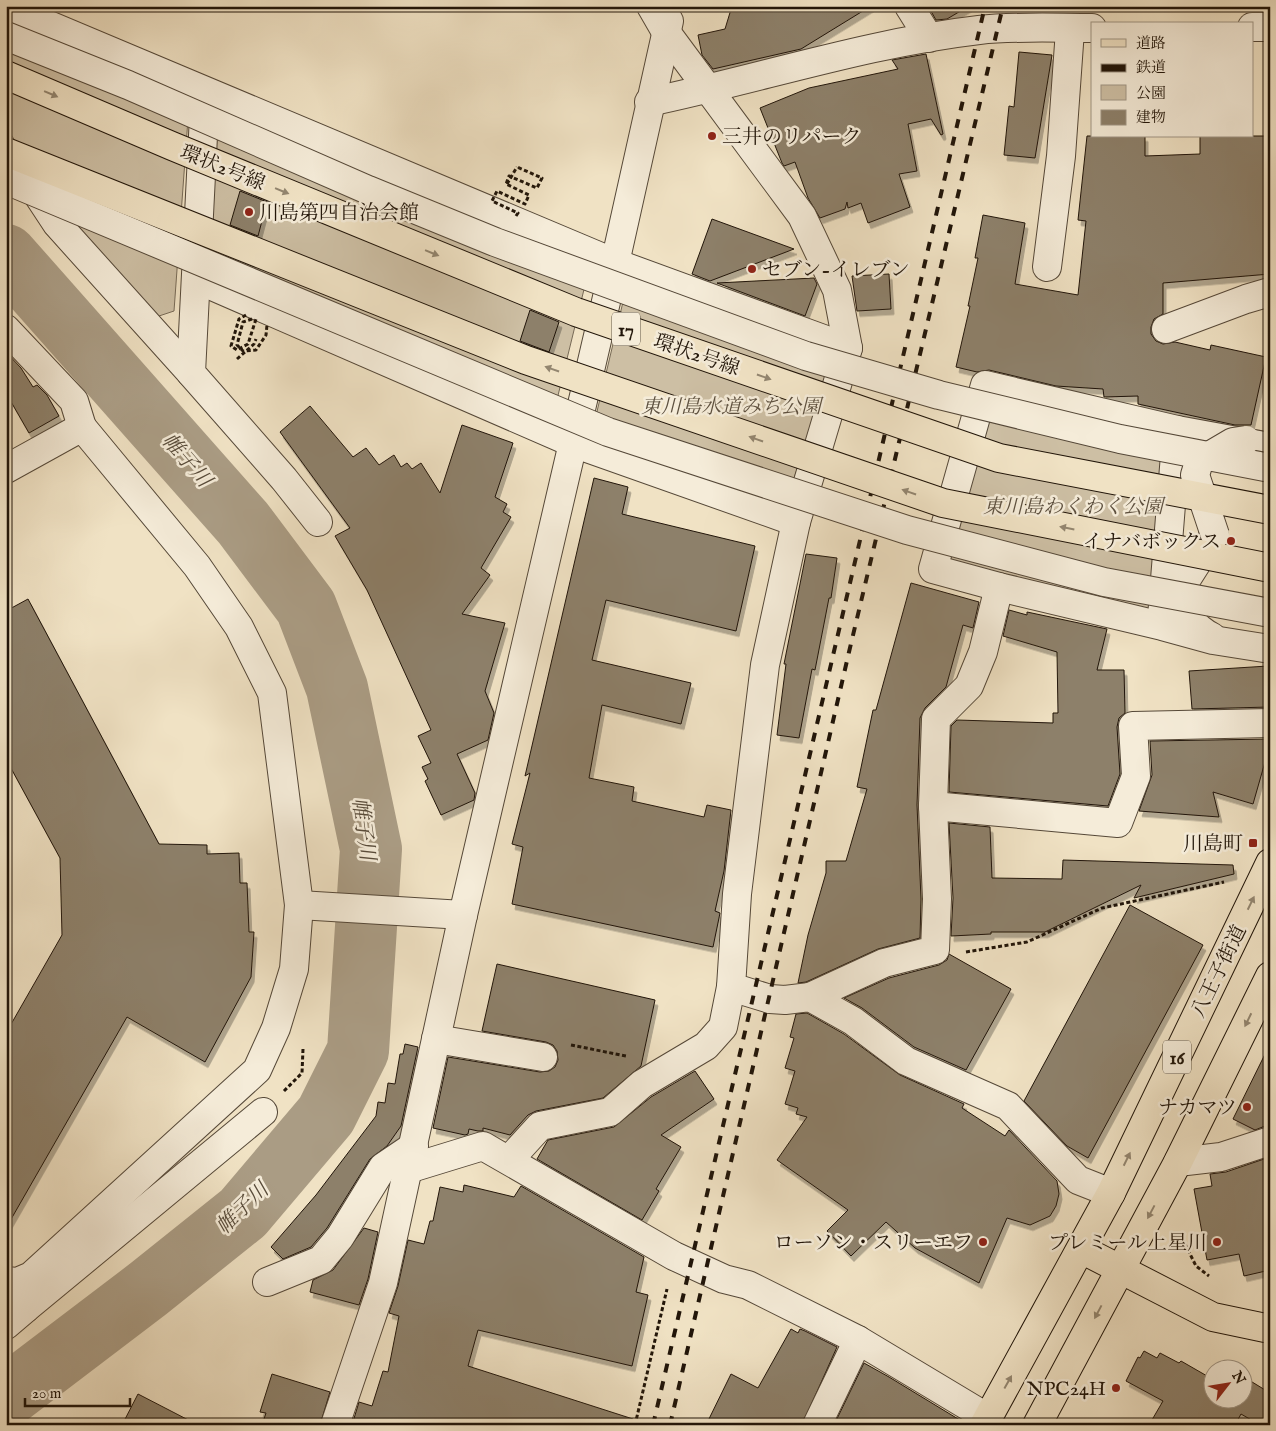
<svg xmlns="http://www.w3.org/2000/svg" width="1276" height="1431" viewBox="0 0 1276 1431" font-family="'IM FELL English','Noto Serif JP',serif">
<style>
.green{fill:#cdbfa4;stroke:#776a56}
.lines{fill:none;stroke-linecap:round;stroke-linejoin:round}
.river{stroke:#aa9c84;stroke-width:62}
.building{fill:#8d806a;stroke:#211509;filter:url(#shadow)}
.minor-casing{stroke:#554838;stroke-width:30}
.major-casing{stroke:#211509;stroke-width:30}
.highway-casing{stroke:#211509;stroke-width:30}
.path{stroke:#211509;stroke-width:3;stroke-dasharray:4 2.5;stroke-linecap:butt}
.minor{stroke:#f5ecd9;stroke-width:28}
.major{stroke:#f0e2c4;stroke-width:28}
.highway{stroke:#f0e2c4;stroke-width:28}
.rail{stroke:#211509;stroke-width:4;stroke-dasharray:9 9;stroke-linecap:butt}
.minor-bridge-casing{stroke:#554838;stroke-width:30;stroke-linecap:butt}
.major-bridge-casing{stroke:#211509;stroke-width:30;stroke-linecap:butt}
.path-bridge{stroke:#211509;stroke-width:3;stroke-dasharray:4 2.5;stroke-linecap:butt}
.minor-bridge{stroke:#f5ecd9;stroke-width:28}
.major-bridge{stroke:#f0e2c4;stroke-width:28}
.oneway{fill:#938670}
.poi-dot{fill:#8f2418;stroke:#f5ecd9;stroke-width:2}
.labels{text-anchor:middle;stroke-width:5;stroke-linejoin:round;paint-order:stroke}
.shield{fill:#f5ecd9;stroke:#615647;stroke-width:1}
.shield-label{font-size:19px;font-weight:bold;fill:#211509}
.poi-label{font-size:20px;fill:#211509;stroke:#f5ecd9;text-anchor:end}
.street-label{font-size:20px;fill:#211509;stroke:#f5ecd9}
.park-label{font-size:20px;font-style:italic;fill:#5d503f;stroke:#f5ecd9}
.water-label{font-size:21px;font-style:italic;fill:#584b3a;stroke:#f5ecd9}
</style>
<defs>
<filter id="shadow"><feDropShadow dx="3" dy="5.5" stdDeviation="0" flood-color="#0004"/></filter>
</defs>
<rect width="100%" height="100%" fill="#f0e2c4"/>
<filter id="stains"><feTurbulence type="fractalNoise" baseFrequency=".004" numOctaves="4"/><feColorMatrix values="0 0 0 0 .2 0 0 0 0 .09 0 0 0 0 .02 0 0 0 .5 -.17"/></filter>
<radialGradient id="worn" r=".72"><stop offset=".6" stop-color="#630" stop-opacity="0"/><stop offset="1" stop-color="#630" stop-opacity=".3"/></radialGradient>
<!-- green -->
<g class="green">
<path d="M6,29L189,105L174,311L153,318L65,217L6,127Z"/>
<path d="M218,110L589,269L551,424L208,280Z"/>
<path d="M627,285L833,356L784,510L590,441Z"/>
<path d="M991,398L1168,440L1150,615L946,560Z"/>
</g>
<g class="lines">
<!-- river -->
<path class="river" d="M6,255L243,523L306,607L337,688L371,849L358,1051L326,1115L243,1213L148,1289L6,1397"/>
</g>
<!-- building -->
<g class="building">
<path d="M732,6H871L801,49L713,69L702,55L698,35L725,29Z"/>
<path d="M928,6H969L947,19L936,20Z"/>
<path d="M1019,52L1052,55L1035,158L1004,155L1009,106L1014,107Z"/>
<path d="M926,54L943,134L941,135L931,119L908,124L917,171L899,174L910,207L868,223L861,203L848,208L847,202L845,209L820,218L808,198L795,162L784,166L782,163L760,108L809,88L898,69L892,60Z"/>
<path d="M1087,136H1145V156L1200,154V136H1270V274L1163,283V314L1154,319L1151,327V334L1156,341L1163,344L1175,342L1210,350L1211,345L1266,357L1251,425H1235L1138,404V396L1104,397L1103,389L1056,386L989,370L977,372L956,367L970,306H968L978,258H975L983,215L1025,223L1015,284L1078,295L1086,221L1078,220Z"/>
<path d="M240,191L267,202L258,236L230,225Z"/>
<path d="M712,219L794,249L710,281L692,274Z"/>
<path d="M889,274L891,309L857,311L852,276Z"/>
<path d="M814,278L817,284L805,316L717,283Z"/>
<path d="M530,310L559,322L549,352L520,341Z"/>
<path d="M6,352L21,368L33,387L37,385L47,395L59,416L29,433L6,393Z"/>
<path d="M310,406L353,457L366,448L379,465L394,455L401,467L407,463L412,469L421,463L440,493L462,425L513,443L495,497L507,504L503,512L511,517L481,568L490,575L462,614L505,623L485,691L494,713L488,740L457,754L475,793L474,800L441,815L425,781L428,779L422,767L431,763L418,736L431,730L367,590L335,536L350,528L280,432Z"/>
<path d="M594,478L628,487L622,514L755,546L736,631L606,600L592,660L691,683L681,724L602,705L589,778L634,787L632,801L704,817L707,805L731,810L724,871L715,911L720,913L713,947L512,904L523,847L512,844L530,773L525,776Z"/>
<path d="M806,554L837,558L831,598H829L815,670L812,669L799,738L777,735L786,664H784Z"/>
<path d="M911,583L979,602L973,628L963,625L946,687L925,708L920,718L917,805L921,899L920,938L878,949L806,982L798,983L808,935L826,873V861H846L867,789L857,787L873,710H876Z"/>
<path d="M28,599L159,844L207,845V854L239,853L240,883H247L249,932H254L251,977L205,1062L127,1017L6,1228V1033L62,935L60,858L6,759V611Z"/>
<path d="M1009,610L1027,615V612L1107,629L1097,670H1124L1125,713L1119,718L1117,727L1120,774L1108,806L949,792L951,726L957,720L1053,723V713H1058L1057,652L1003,636Z"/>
<path d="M1268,666L1270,707L1192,709L1189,671Z"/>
<path d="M1270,739V763L1265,762L1253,804L1213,792L1219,817L1139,811L1152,775L1150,741Z"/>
<path d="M949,823L990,827L992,878L1062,879L1063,860L1233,865L1234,874L1134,898L1141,885L1045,932H991V934L951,936L953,898Z"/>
<path d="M1130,905L1203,945L1088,1158L1067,1146L1024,1101Z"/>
<path d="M949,954L1011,989L966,1070L914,1047L862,1008L844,998L889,978L939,965L947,960Z"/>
<path d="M497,964L655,1000L641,1066L603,1098L536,1111L528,1115L510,1135L483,1128V1131H478L469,1129L468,1134L465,1135L433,1128L448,1057L540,1072L549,1071L555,1067L558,1060L557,1051L553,1045L546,1042L482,1031Z"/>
<path d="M807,1013L844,1034L900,1075L964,1104L962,1108L1005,1136L1009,1130L1057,1181L1059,1194L1056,1206L1050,1216L1030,1225L1007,1218L979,1283L915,1248L886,1222L851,1256L827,1231L848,1210L777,1160L807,1117L796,1114L798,1108L785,1104L795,1071L785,1068L794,1038L790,1037L796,1014Z"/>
<path d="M405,1044L418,1047L401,1126L387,1146L370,1159L327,1228L311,1247L283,1259L271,1247L316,1195L376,1116L378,1102L385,1103L388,1083L395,1084L400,1054H403Z"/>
<path d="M1270,1044V1116L1265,1126L1255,1130L1233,1119Z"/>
<path d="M695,1071L714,1099L661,1135L681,1147L656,1189L659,1191L642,1220L537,1159L548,1140L614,1127L651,1097Z"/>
<path d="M1267,1158L1270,1174V1270L1244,1276L1239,1254L1207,1260L1194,1189L1212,1186L1210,1174L1226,1172Z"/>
<path d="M464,1185L514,1197L521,1186L644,1257L636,1292L648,1295L632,1366L478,1330L468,1366L633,1419L632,1425H352L359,1402L372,1406L383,1371L388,1372L399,1316L389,1313L398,1286L408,1240L424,1244L430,1221H433L440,1187L463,1192Z"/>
<path d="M364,1228L378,1232L368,1279L359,1305L310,1292L313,1280L333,1270Z"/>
<path d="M791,1329L798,1333L800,1329L805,1331L837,1347L802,1425H706L731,1374L758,1388Z"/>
<path d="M1144,1351L1157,1358L1160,1353L1179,1363L1181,1361L1214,1380V1398H1244V1377L1270,1393V1425H1260L1241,1414L1235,1425H1149L1163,1401L1126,1381L1138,1357L1140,1358Z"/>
<path d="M864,1363L889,1377L968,1425H834Z"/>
<path d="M272,1374L330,1392L320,1425H262L266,1413L260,1412Z"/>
<path d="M138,1394L198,1425H122Z"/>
</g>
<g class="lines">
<defs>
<g id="minor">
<path d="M651,6L666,32L802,216L837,290L848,348L796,522L765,665L737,894L731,987L770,999L785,1000L810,997L853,1021L906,1061L1008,1106L1078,1180L1111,1193"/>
<path d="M909,6L929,38"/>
<path d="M6,7L615,263L848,348"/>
<path d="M1252,27H1270"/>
<path d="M205,96L191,373L284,479L318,522"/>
<path d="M649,102C759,79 867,43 979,30C1016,26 1055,28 1092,28"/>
<path d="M30,183L57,224L191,373"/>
<path d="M1047,267L1061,156L1070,30"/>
<path d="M196,279L573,443L796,522"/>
<path d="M6,329L74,401L82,427"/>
<path d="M1166,329L1246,299L1270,292"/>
<path d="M6,469L82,427L197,566L239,627L272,693L299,905L294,969L276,1028L257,1070L31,1276L17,1282L6,1281"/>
<path d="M999,587L1162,626L1213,640L1270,649"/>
<path d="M1162,617L1177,430"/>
<path d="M1212,637C1191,626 1185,613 1179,591L1214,536"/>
<path d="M933,806L1118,823L1136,776L1133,726L1270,723"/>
<path d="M299,905L463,915"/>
<path d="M810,997L884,963L935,950L937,899L933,806L936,719L969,686L983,652L999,587L933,569L985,385L1177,430L1270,447"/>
<path d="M436,1039L543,1057"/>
<path d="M509,1160L540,1126L610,1112L642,1084L706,1046L723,1027L731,987"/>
<path d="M1178,1162L1221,1157L1270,1141"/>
<path d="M408,1169L483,1146L674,1256L724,1279L748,1285L858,1340L988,1418"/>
<path d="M267,1282L321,1260L340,1237L383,1167L414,1146"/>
<path d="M26,1308L263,1112"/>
<path d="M6,1325L26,1308L20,1292"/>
<path d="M335,1425L383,1283L463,915L615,263L669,21"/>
<path d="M817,1425L858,1340"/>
</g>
<path id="major" d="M1081,1249L1213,1317L1270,1329"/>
<g id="highway">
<path d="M984,1425L1111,1193L1270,863"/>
<path d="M1037,1425L1178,1162L1270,976"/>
</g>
</defs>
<!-- minor casing -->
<use href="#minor" class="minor-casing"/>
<!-- major casing -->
<use href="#major" class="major-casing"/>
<!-- highway casing -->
<use href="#highway" class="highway-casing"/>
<!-- path -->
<g class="path">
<path d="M507,184L517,167"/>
<path d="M237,359L254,344L256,339"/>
<path d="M966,952L1027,942L1102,908L1224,882"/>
<path d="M571,1045L626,1056"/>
<path d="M284,1091L302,1073L303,1049"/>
<path d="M1182,1238L1196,1266L1209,1276"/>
<path d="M635,1425L667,1289"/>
</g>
<!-- minor -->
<use href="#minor" class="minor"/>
<!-- major -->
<use href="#major" class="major"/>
<!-- highway -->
<use href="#highway" class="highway"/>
<!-- rail -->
<g class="rail">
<path d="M653,1425L985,6"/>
<path d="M670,1425L849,652L1003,6"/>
</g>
<defs>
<g id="minor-bridge">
<path d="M6,36L128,85L368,190L495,242L806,356L939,395L1120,439L1270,468"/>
<path d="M6,180L608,432L907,530L1104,582L1270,613"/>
<path d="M1215,535L1195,475L1199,462L1233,442L1246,440"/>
</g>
<g id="major-bridge">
<path d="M6,75L172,146L576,312L999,458L1270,510"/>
<path d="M6,152L526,360L943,503L1270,568"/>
</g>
</defs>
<!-- minor-bridge casing -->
<use href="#minor-bridge" class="minor-bridge-casing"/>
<!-- major-bridge casing -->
<use href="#major-bridge" class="major-bridge-casing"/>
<!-- path-bridge -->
<g class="path-bridge">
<path d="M516,216L518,213L492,201L497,191L525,204L529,195L506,184L509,176L537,188L542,178L517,167"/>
<path d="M246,315L239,319L231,346L237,350L248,344L256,319"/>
<path d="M252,319L243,322L237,345L243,351L256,350L266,335L267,325"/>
</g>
<!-- minor-bridge -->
<use href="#minor-bridge" class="minor-bridge"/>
<!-- major-bridge -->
<use href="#major-bridge" class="major-bridge"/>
</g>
<!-- one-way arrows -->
<defs><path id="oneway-solid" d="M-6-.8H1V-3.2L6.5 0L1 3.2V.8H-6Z" transform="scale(1.25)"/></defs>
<g class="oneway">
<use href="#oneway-solid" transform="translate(51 94) rotate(23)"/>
<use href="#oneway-solid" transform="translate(282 191) rotate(22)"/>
<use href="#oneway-solid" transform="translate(432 253) rotate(22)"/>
<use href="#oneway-solid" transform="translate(552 369) rotate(-161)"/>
<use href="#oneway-solid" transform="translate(764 377) rotate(19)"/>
<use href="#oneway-solid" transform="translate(756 439) rotate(-161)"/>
<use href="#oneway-solid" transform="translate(909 492) rotate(-161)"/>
<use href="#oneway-solid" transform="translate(1067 528) rotate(-169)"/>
<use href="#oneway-solid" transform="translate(1251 903) rotate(-64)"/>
<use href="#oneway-solid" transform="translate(1248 1020) rotate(116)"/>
<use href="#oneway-solid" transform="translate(1127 1159) rotate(-64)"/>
<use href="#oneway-solid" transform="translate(1151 1212) rotate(118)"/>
<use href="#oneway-solid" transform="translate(1098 1312) rotate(118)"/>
<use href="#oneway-solid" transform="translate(1008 1382) rotate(-61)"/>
</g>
<!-- markers -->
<g class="poi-dot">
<circle cx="712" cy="136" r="5"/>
<circle cx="249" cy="212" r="5"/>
<circle cx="752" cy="269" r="5"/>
<circle cx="1231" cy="541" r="5"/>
<rect x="1248" y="838" width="10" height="10" rx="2.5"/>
<circle cx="1247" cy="1107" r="5"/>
<circle cx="983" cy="1242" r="5"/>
<circle cx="1217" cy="1242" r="5"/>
<circle cx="1116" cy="1388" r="5"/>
</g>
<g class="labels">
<!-- shield labels -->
<g class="shield">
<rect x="612" y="312.5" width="28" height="33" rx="4"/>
<rect x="1163" y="1040.5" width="28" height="33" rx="4"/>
</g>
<g class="shield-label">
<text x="626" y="336">17</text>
<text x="1177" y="1064">16</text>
</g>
<!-- poi labels -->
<g class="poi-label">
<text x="722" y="143" text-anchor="start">三井のリパーク</text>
<text x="259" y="219" text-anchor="start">川島第四自治会館</text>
<text x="762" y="276" text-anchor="start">セブン-イレブン</text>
<text x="1221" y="548">イナバボックス</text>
<text x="1243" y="850">川島町</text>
<text x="1237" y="1114">ナカマツ</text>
<text x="973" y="1249">ローソン・スリーエフ</text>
<text x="1207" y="1249">プレミール上星川</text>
<text x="1106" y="1395">NPC24H</text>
</g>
<!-- street labels -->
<g class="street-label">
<text transform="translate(223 167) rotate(22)" y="7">環状2号線</text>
<text transform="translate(697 354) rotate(19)" y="7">環状2号線</text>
<text transform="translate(1218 971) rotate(-64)" y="7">八王子街道</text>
</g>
<!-- park labels -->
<g class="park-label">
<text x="731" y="413">東川島水道みち公園</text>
<text x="1073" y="513">東川島わくわく公園</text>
</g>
<!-- water labels -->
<g class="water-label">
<text transform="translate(187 460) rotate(49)" y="7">帷子川</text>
<text transform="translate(364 829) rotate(82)" y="7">帷子川</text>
<text transform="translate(242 1208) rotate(-44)" y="7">帷子川</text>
</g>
</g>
<!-- margin -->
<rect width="1276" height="1431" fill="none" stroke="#f0e2c4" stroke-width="25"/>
<rect x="8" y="8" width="1261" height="1416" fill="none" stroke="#211509" stroke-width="2.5"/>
<rect x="12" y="12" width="1251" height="1406" fill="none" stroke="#211509"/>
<!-- legend -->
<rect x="1091" y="22" width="162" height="115" fill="#f5ecd9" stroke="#a09686"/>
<rect x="1101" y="39" width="25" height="8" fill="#f0e2c4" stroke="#a09686"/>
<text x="1136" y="48" font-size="15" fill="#211509">道路</text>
<rect x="1101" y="64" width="25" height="8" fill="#211509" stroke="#a09686"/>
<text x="1136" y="72" font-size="15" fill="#211509">鉄道</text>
<rect x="1101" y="85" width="25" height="15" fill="#cdbfa4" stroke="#a09686"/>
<text x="1136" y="98" font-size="15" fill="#211509">公園</text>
<rect x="1101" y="110" width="25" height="15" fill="#8d806a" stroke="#a09686"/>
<text x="1136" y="122" font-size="15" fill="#211509">建物</text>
<!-- north arrow -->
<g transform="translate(1228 1384) rotate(59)"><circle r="24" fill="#f5ecd9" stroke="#a09686"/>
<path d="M0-4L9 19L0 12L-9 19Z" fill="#8f2418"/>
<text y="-8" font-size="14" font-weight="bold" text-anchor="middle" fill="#211509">N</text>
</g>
<!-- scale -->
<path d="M25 1398v8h105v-8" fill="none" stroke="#211509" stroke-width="2.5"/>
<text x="32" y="1398" font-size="15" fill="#211509" stroke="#f5ecd9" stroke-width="4" paint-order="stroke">20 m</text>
<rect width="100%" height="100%" filter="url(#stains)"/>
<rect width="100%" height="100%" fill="url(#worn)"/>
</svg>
